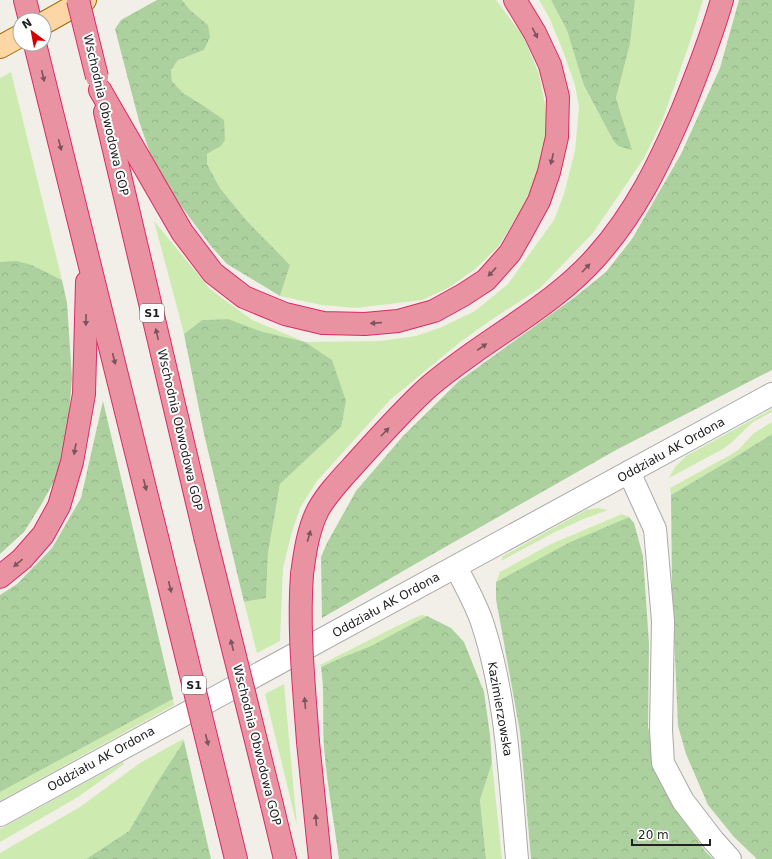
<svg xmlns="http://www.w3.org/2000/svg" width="772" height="859" viewBox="0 0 772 859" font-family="'DejaVu Sans',sans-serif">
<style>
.grass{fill:#cdebb0}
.forest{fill:url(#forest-crowns)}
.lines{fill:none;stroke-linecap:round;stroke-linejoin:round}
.minor-casing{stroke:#a9a9a9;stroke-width:24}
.major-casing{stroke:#a06b00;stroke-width:24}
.highway-casing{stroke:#dc2a67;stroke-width:24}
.minor{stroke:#fff;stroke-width:22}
.major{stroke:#fcd6a4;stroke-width:22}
.highway{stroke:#e892a2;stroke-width:22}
.highway-bridge-casing{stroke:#dc2a67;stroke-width:24;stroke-linecap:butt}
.highway-bridge{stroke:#e892a2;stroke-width:22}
.oneway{fill:#7b545c}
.labels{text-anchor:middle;stroke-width:4;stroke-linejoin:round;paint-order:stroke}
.shield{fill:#fff;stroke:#646464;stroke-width:1}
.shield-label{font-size:11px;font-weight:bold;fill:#222}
.street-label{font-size:12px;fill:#222;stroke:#fff}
</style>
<defs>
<pattern id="forest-crowns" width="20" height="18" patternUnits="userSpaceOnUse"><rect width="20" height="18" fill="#add19e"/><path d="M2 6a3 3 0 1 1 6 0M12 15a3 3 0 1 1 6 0" fill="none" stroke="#95b388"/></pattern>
</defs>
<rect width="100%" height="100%" fill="#f2efe9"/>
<!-- grass -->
<g class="grass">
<path d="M182,0H496L523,36L539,74L545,105L547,130L545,148L532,193L498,247L474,270L448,288L422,300L356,308L321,305L280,296L290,265L246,220L220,188L207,164V154L221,146L223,120L201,104L183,93L172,81L171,70L178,60L204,50L208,25L190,10Z"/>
<path d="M539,0H551L568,30L584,87L613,140L631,149L616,98L630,44L635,0H703L691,39L662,121L644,158L593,233L540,288L491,320L459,343L390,400L317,481L300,508L292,532L283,568L280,641L257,653L244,602L266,598L268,553L280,484L341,427L263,332L228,319L202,320L184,334L154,221L210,289L252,320L305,342L380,341L416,336L442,327L475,311L508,284L554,220L564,194L575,151L579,107L575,85L563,51L549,17Z"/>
<path d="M11,72L62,280L32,265L16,262H0V78Z"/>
<path d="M772,409V412L753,422L731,443L723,449L669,478L675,467L686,456Z"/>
<path d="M772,422V434L730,460L671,495L670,488L730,455L738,450L754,433Z"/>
<path d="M598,508L608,510L581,520L553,533L501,561L503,556L586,510Z"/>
<path d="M622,514L629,517L570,542L496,582L500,572L551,544Z"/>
<path d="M421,615L427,616L371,646L343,657L321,667L320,665L393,628Z"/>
<path d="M284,684L297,826L265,694Z"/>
<path d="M173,699L174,705L0,801V792Z"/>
<path d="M183,739L184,741L158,781L129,831L86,859H0V853L80,807L140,763Z"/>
<path d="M123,762L124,764L78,797L0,842V829Z"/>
<path d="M492,763L502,859H486L480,800Z"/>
</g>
<!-- forest -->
<g class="forest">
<path d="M157,0H182L190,10L208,25L210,37L204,50L178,60L171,70L172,81L183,93L201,104L224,120L225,140L221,146L207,154V164L220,188L246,220L290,265L280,296L227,264L210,245L170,191L150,153L139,121L115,29L121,20Z"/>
<path d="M551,0H635L630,44L616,98L632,150L618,146L613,140L584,86L567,30Z"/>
<path d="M739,0H772V370L616,450L417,563L322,618L321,557L327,543L356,491L404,435L459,381L575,297L606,272L632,239L681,154L720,68Z"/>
<path d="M16,261L32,265L62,280L67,303L72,378L68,426L56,478L41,505L24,532L0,554V262Z"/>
<path d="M228,319L263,332L305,342L332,360L346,401L341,427L280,484L268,553L266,598L244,602L204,434L184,334L202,320Z"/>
<path d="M103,401L173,699L0,792V595L17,584L52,548L81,498Z"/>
<path d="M772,434V859H757L734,837L708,805L686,754L678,726L672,588L671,495L730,460Z"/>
<path d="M629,517L634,523L643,556L649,644L648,727L659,774L680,815L705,851L713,859H531L520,732L496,599V582L570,542Z"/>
<path d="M427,616L451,628L464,642L484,692L490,735L492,763L480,800L486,859H339C334,822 327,784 324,747C322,720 325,694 321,667L343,657L371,646Z"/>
<path d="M184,741L211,859H86L129,831L158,781Z"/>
</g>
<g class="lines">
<defs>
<g id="minor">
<path d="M629,472L655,529L663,621L661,730L663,763L683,801L713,840L730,859"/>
<path d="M456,567C465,585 475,602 482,622C507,698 510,779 517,859"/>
<path d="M0,815L772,394"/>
</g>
<g id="major">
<path d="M44,23L85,0"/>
<path d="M0,47L20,36"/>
</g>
<g id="highway">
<path d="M25,0L30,20"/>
<path d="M35,44L160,549"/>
<path d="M100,90L182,232L213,273L244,297L285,314L323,323L365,324L398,321L434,311L463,295L486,280L510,253L522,232L539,201L549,172L557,137L558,97L550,65L535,33L515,0"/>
<path d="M105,112L205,536"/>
<path d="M302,574C305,552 308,530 318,510C329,490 347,473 362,456C381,435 400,414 421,394C436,379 455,366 473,353C515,323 562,296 597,256C636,212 659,164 682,111C697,74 711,38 722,0"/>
<path d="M0,577L22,559L43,535L59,506L72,462L84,394L87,282"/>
<path d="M308,742L320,859"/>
<path d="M272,805L285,859"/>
<path d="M227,822L236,859"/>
</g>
</defs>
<!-- minor casing -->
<use href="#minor" class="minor-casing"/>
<!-- major casing -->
<use href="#major" class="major-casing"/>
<!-- highway casing -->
<use href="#highway" class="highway-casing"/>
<!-- minor -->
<use href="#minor" class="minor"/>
<!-- major -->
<use href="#major" class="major"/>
<!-- highway -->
<use href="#highway" class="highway"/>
<defs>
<g id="highway-bridge">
<path d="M78,0L97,77"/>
<path d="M205,536L272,805"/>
<path d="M160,549L227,822"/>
<path d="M302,574C298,630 304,686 308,742"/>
</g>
</defs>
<!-- highway-bridge casing -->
<use href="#highway-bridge" class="highway-bridge-casing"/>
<!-- highway-bridge -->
<use href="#highway-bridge" class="highway-bridge"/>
</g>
<!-- one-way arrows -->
<defs><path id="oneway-solid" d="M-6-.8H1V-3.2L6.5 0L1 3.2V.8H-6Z"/></defs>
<g class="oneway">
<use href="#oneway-solid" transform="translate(535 33) rotate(63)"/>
<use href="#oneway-solid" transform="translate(43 76) rotate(77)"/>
<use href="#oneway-solid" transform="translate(60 145) rotate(76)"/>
<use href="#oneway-solid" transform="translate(552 159) rotate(103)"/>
<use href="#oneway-solid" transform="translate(586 268) rotate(-46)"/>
<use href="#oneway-solid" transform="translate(492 272) rotate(133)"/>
<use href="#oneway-solid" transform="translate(86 320) rotate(91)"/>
<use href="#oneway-solid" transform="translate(376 323) rotate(175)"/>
<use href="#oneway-solid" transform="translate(157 334) rotate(-103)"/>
<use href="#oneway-solid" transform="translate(482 347) rotate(-34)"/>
<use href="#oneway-solid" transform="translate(114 359) rotate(76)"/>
<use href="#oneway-solid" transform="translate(385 432) rotate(-46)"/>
<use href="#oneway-solid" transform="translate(75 449) rotate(100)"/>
<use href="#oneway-solid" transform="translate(145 485) rotate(76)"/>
<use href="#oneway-solid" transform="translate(309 536) rotate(-74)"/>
<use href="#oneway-solid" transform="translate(18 563) rotate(140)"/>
<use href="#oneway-solid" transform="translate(170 587) rotate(76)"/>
<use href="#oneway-solid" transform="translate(232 645) rotate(-104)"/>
<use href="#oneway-solid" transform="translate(305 703) rotate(-95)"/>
<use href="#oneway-solid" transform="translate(207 740) rotate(76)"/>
<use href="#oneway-solid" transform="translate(316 820) rotate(-95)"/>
</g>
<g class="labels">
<!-- shield labels -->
<g class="shield">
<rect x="140" y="304" width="24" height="18" rx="3"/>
<rect x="182" y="676" width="24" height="18" rx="3"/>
</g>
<g class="shield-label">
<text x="152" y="317">S1</text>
<text x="194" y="689">S1</text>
</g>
<!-- street labels -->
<g class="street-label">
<text transform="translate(106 115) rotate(77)" y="4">Wschodnia Obwodowa GOP</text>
<text transform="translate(180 430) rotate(77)" y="4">Wschodnia Obwodowa GOP</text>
<text transform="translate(671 450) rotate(-29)" y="4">Oddziału AK Ordona</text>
<text transform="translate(386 605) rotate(-29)" y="4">Oddziału AK Ordona</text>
<text transform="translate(500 709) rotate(80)" y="4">Kazimierzowska</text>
<text transform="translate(257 745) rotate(76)" y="4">Wschodnia Obwodowa GOP</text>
<text transform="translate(101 759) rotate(-29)" y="4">Oddziału AK Ordona</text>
</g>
</g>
<!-- north arrow -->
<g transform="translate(32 32) rotate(328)"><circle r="19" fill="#ffffff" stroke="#a7a7a7"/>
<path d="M0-3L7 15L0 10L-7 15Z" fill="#d40000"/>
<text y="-6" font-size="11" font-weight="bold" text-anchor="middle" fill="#222222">N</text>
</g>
<!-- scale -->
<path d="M632 839v6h78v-6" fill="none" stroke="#222222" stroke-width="2"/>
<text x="638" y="839" font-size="12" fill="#222222" stroke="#ffffff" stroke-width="3" paint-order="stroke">20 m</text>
</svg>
